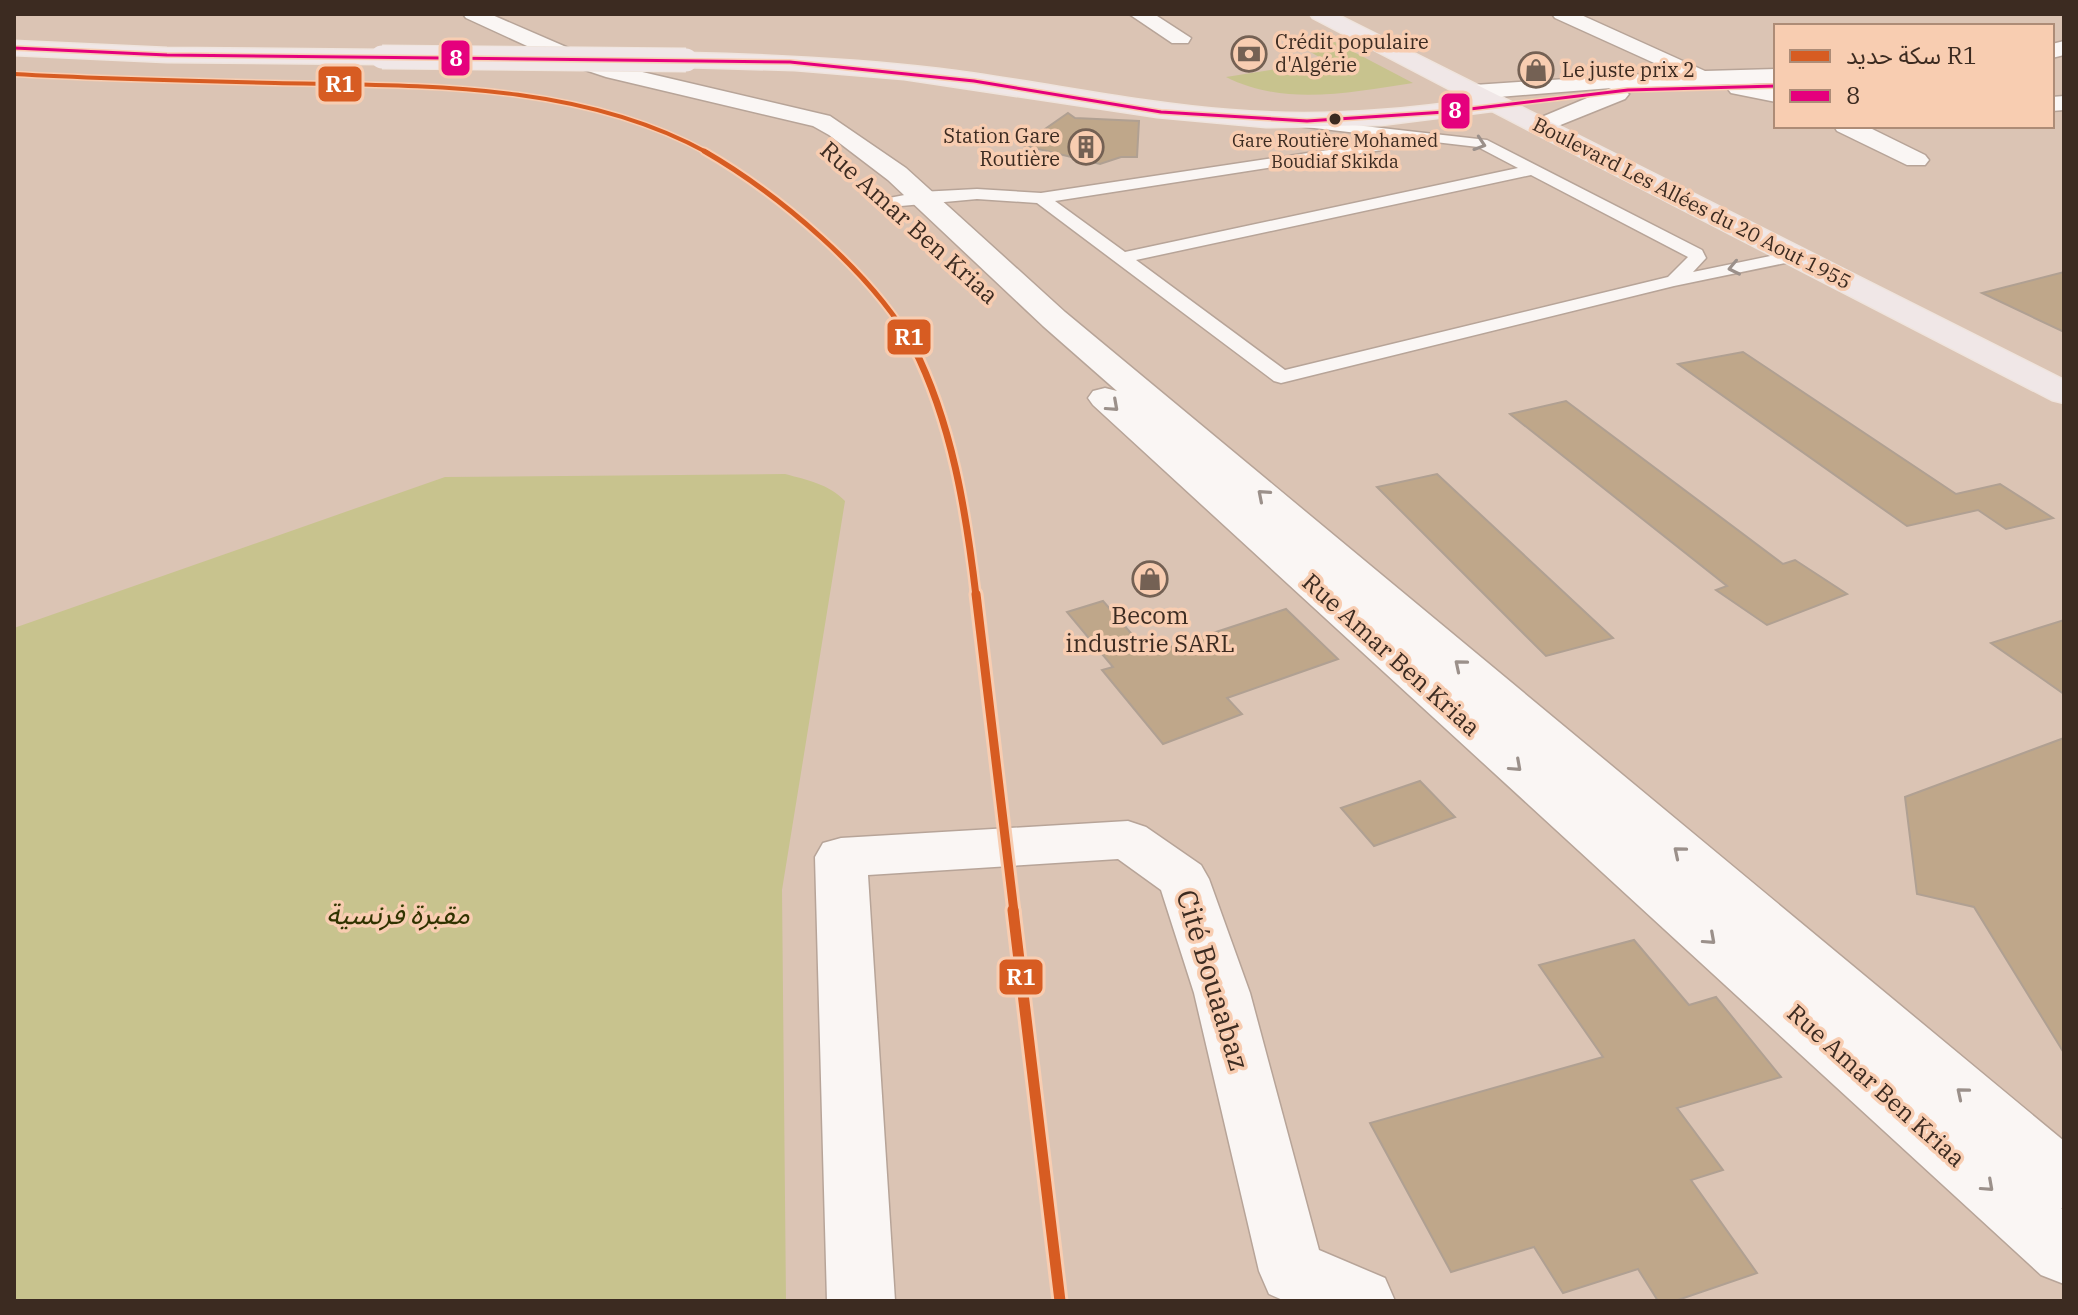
<svg xmlns="http://www.w3.org/2000/svg" width="2078" height="1315" viewBox="0 0 2078 1315" font-family="'IBM Plex Serif','Noto Sans Arabic',serif">
<style>
.green{fill:#c8c38e}
.building{fill:#bfa78a;stroke:#b0a092;stroke-width:2}
.lines{fill:none;stroke-linecap:round;stroke-linejoin:round}
.service-casing{stroke:#b7a498;stroke-width:3}
.minor-casing{stroke:#b7a498;stroke-width:3}
.secondary-casing{stroke:#b7a498;stroke-width:3}
.primary-casing{stroke:#efe4dd;stroke-width:3}
.service{fill:#faf6f4;fill-rule:evenodd}
.minor{fill:#faf6f4;fill-rule:evenodd}
.secondary{fill:#faf6f4;fill-rule:evenodd}
.primary{fill:#f0e7e7;fill-rule:evenodd}
.primary-bridge-casing{stroke:#efe4dd;stroke-width:25;stroke-linecap:butt}
.primary-bridge{stroke:#f0e7e7;stroke-width:23}
.bus-1-casing{stroke:#f8cdb1;stroke-width:6}
.bus-1{stroke:#e5007d;stroke-width:3}
.rail-1-far4-casing{stroke:#f8cdb1;stroke-width:7}
.rail-1-far3-casing{stroke:#f8cdb1;stroke-width:9}
.rail-1-far2-casing{stroke:#f8cdb1;stroke-width:12}
.rail-1-far1-casing{stroke:#f8cdb1;stroke-width:15}
.rail-1-casing{stroke:#f8cdb1;stroke-width:17}
.rail-1-far4{stroke:#d75c22;stroke-width:4}
.rail-1-far3{stroke:#d75c22;stroke-width:5}
.rail-1-far2{stroke:#d75c22;stroke-width:7}
.rail-1-far1{stroke:#d75c22;stroke-width:9}
.rail-1{stroke:#d75c22;stroke-width:11}
.oneway{stroke:#9b908a}
.bus-dot{fill:#3c2b21;stroke:#f8cdb1;stroke-width:3}
.labels{text-anchor:middle;stroke-width:7;stroke-linejoin:round;paint-order:stroke}
.far-bus-label{font-size:18px;fill:#3c2b21;stroke:#f8cdb1}
.far-poi-label{font-size:20px;fill:#3c2b21;stroke:#f8cdb1;text-anchor:start}
.far-street-label{font-size:20px;fill:#3c2b21;stroke:#f8cdb1}
.street-label{font-size:24px;fill:#3c2b21;stroke:#f8cdb1}
.poi-label{font-size:24px;fill:#3c2b21;stroke:#f8cdb1}
.near-park-label{font-size:28px;font-style:italic;fill:#303300;stroke:#f8cdb1}
.near-street-label{font-size:28px;fill:#3c2b21;stroke:#f8cdb1}
.line-badge{stroke:#f8cdb1;stroke-width:3}
.badge-label{font-size:22px;text-anchor:middle;font-weight:bold;fill:#fff}
</style>
<rect width="100%" height="100%" fill="#dbc4b4"/>
<!-- green -->
<g class="green">
<path d="M1331,40L1413,83C1351,92 1285,107 1226,77L1326,61L1307,50L1315,49L1307,44Z"/>
<path d="M785,474C807,480 829,484 845,501L782,890L786,1301H14V628L445,477Z"/>
</g>
<!-- building -->
<g class="building">
<path d="M1068,113L1075,118L1139,121L1137,157H1121L1100,164L1022,145Z"/>
<path d="M2064,272V332L1982,293Z"/>
<path d="M1743,352L1956,494L2000,484L2053,518L2006,529L1978,510L1907,526L1678,364Z"/>
<path d="M1566,401L1783,564L1795,560L1847,594L1767,625L1716,590L1727,586L1510,414Z"/>
<path d="M1437,474L1613,638L1546,656L1377,487Z"/>
<path d="M1103,601L1149,654L1286,609L1338,659L1227,698L1242,714L1163,744L1102,670L1113,667L1067,612Z"/>
<path d="M2064,620V694L1991,643Z"/>
<path d="M2064,738V1053L1974,907L1917,894L1905,797Z"/>
<path d="M1420,781L1455,817L1374,846L1341,808Z"/>
<path d="M1634,940L1689,1005L1716,997L1781,1077L1677,1108L1723,1170L1691,1180L1757,1273L1675,1301H1658L1638,1269L1563,1293L1534,1247L1451,1272L1370,1123L1603,1057L1539,965Z"/>
</g>
<g class="lines">
<defs>
<path id="service" d="M1302,119L1487,140L1702,250L1706,258L1693,272L1795,251L1804,256L1795,261L1674,286L1281,383L1274,381L1037,203L977,199L890,207L882,202L884,199L920,192L977,189L1041,193L1401,139L1408,143L1401,147L1055,201L1125,252L1518,168L1478,147L1297,126V120ZM1531,175L1688,257L1668,277L1285,370L1136,260Z"/>
<g id="minor">
<path d="M1129,14H1154L1191,38L1188,43H1172Z"/>
<path d="M1739,81L1776,88V102L1731,93L1727,88L1731,83Z"/>
<path d="M2064,96V110L2052,111V97Z"/>
<path d="M1834,126H1866L1925,155L1929,160L1925,165H1907L1837,131Z"/>
<path d="M1128,821L1146,827L1201,865L1209,879L1250,993L1319,1250L1385,1278L1395,1301H1285L1269,1294L1259,1271L1194,993L1161,890L1118,859L868,875L895,1301H827L815,857L823,843L841,838Z"/>
</g>
<g id="secondary">
<path d="M463,14H490L580,53L621,67L830,116L906,168L1065,312L2064,1141V1209L2061,1208L2064,1211V1284L2041,1275L1093,405L1088,398L1093,391L1105,388L1117,391L1043,326L888,180L829,135L813,126L606,77L564,63L466,18Z"/>
<path d="M1552,14H1579L1705,71L1776,69V83L1620,88L1629,94L1625,99L1553,128L1544,126L1541,121L1544,116L1611,88L1474,99L1466,97L1462,92L1466,87L1474,85L1674,72L1555,18Z"/>
<path d="M2064,41V55L2052,58V44Z"/>
</g>
<g id="primary">
<path d="M1310,14H1336L2064,380V403L2052,400L1492,111L1381,125L1266,127L1157,117L904,79L795,70L686,67L675,60L686,53C771,55 856,59 940,69C1037,81 1132,102 1229,110C1309,117 1390,112 1470,100L1313,18Z"/>
<path d="M14,41L167,48L382,50L393,57L382,64L167,62L14,55Z"/>
</g>
</defs>
<!-- service casing -->
<use href="#service" class="service-casing"/>
<!-- minor casing -->
<use href="#minor" class="minor-casing"/>
<!-- secondary casing -->
<use href="#secondary" class="secondary-casing"/>
<!-- primary casing -->
<use href="#primary" class="primary-casing"/>
<!-- service -->
<use href="#service" class="service"/>
<!-- minor -->
<use href="#minor" class="minor"/>
<!-- secondary -->
<use href="#secondary" class="secondary"/>
<!-- primary -->
<use href="#primary" class="primary"/>
<defs>
<path id="primary-bridge" d="M382,57L686,60"/>
</defs>
<!-- primary-bridge casing -->
<use href="#primary-bridge" class="primary-bridge-casing"/>
<!-- primary-bridge -->
<use href="#primary-bridge" class="primary-bridge"/>
<defs>
<path id="bus-1" d="M14,48L167,55L790,62L974,81L1161,112L1307,121L1445,112L1628,90L1776,86"/>
</defs>
<!-- bus-1 casing -->
<use href="#bus-1" class="bus-1-casing"/>
<!-- bus-1 -->
<use href="#bus-1" class="bus-1"/>
<defs>
<path id="rail-1-far4" d="M14,74C101,79 188,81 275,83C419,86 578,81 708,153"/>
<path id="rail-1-far3" d="M704,151C777,193 874,274 914,348"/>
<path id="rail-1-far2" d="M913,346C952,423 966,511 976,596"/>
<path id="rail-1-far1" d="M976,594L1014,912"/>
<path id="rail-1" d="M1013,910L1060,1301"/>
</defs>
<!-- rail-1-far4 casing -->
<use href="#rail-1-far4" class="rail-1-far4-casing"/>
<!-- rail-1-far3 casing -->
<use href="#rail-1-far3" class="rail-1-far3-casing"/>
<!-- rail-1-far2 casing -->
<use href="#rail-1-far2" class="rail-1-far2-casing"/>
<!-- rail-1-far1 casing -->
<use href="#rail-1-far1" class="rail-1-far1-casing"/>
<!-- rail-1 casing -->
<use href="#rail-1" class="rail-1-casing"/>
<!-- rail-1-far4 -->
<use href="#rail-1-far4" class="rail-1-far4"/>
<!-- rail-1-far3 -->
<use href="#rail-1-far3" class="rail-1-far3"/>
<!-- rail-1-far2 -->
<use href="#rail-1-far2" class="rail-1-far2"/>
<!-- rail-1-far1 -->
<use href="#rail-1-far1" class="rail-1-far1"/>
<!-- rail-1 -->
<use href="#rail-1" class="rail-1"/>
</g>
<!-- one-way arrows -->
<defs><path id="oneway-chevron" d="M-2-3.5L2.5 0L-2 3.5" fill="none" stroke-width="1.6" stroke-linecap="round" stroke-linejoin="round" transform="scale(2)"/></defs>
<g class="oneway">
<use href="#oneway-chevron" transform="translate(1480 144) rotate(18)"/>
<use href="#oneway-chevron" transform="translate(1734 268) rotate(168)"/>
<use href="#oneway-chevron" transform="translate(1113 406) rotate(42)"/>
<use href="#oneway-chevron" transform="translate(1263 495) rotate(-139)"/>
<use href="#oneway-chevron" transform="translate(1460 665) rotate(-140)"/>
<use href="#oneway-chevron" transform="translate(1516 766) rotate(42)"/>
<use href="#oneway-chevron" transform="translate(1679 852) rotate(-140)"/>
<use href="#oneway-chevron" transform="translate(1710 939) rotate(42)"/>
<use href="#oneway-chevron" transform="translate(1962 1093) rotate(-140)"/>
<use href="#oneway-chevron" transform="translate(1988 1186) rotate(42)"/>
</g>
<!-- icons -->
<defs>
<symbol id="bank-ring" viewBox="-11 -11 22 22"><circle r="9.5" fill="#f8cdb1" stroke="#746154" stroke-width="1.5"/><path d="M-6-4H6V4H-6ZM0-2.3a2.3 2.3 0 1 0 0 4.6a2.3 2.3 0 1 0 0-4.6Z" fill="#746154"/></symbol>
<symbol id="shop-ring" viewBox="-11 -11 22 22"><circle r="9.5" fill="#f8cdb1" stroke="#746154" stroke-width="1.5"/><path d="M-5-2.5h2.3a2.7 3.5 0 0 1 5.4 0H5L5.5 6h-11ZM-1.5-2.5h3a1.5 2.3 0 0 0-3 0Z" fill="#746154"/></symbol>
<symbol id="building-ring" viewBox="-11 -11 22 22"><circle r="9.5" fill="#f8cdb1" stroke="#746154" stroke-width="1.5"/><path d="M-4-6H4V6H1V3H-1V6H-4ZM-2.5-4.3h1.7v1.8h-1.7ZM.8-4.3h1.7v1.8H.8ZM-2.5-1h1.7V.8h-1.7ZM.8-1h1.7V.8H.8Z" fill="#746154"/></symbol>
</defs>
<g fill-rule="evenodd">
<use href="#bank-ring" x="1229" y="34" width="40" height="40"/>
<use href="#shop-ring" x="1516" y="50" width="40" height="40"/>
<use href="#building-ring" x="1066" y="127" width="40" height="40"/>
<use href="#shop-ring" x="1130" y="559" width="40" height="40"/>
</g>
<!-- markers -->
<circle class="bus-dot" cx="1335" cy="119" r="7"/>
<g class="labels">
<!-- far-bus labels -->
<g class="far-bus-label">
<text x="1335" y="147">Gare Routière Mohamed<tspan x="1335" dy="21">Boudiaf Skikda</tspan></text>
</g>
<!-- far-poi labels -->
<g class="far-poi-label">
<text x="1275" y="49">Crédit populaire<tspan x="1275" dy="23">d'Algérie</tspan></text>
<text x="1562" y="77">Le juste prix 2</text>
<text x="1060" y="143" text-anchor="end">Station Gare<tspan x="1060" dy="23">Routière</tspan></text>
</g>
<!-- far-street labels -->
<g class="far-street-label">
<text transform="translate(1692 203) rotate(27)" y="7">Boulevard Les Allées du 20 Aout 1955</text>
</g>
<!-- street labels -->
<g class="street-label">
<text transform="translate(909 223) rotate(42)" y="8">Rue Amar Ben Kriaa</text>
<text transform="translate(1391 655) rotate(42)" y="8">Rue Amar Ben Kriaa</text>
<text transform="translate(1876 1086) rotate(42)" y="8">Rue Amar Ben Kriaa</text>
</g>
<!-- poi labels -->
<g class="poi-label">
<text x="1150" y="624">Becom<tspan x="1150" dy="28">industrie SARL</tspan></text>
</g>
<!-- near-park labels -->
<g class="near-park-label">
<text x="398" y="924">مقبرة فرنسية</text>
</g>
<!-- near-street labels -->
<g class="near-street-label">
<text transform="translate(1213 980) rotate(73)" y="10">Cité Bouaabaz</text>
</g>
</g>
<g class="line-badge">
<rect x="440" y="39" width="31" height="38" rx="8" fill="#e5007d"/>
<rect x="317" y="65" width="46" height="38" rx="8" fill="#d75c22"/>
<rect x="1440" y="92" width="31" height="38" rx="8" fill="#e5007d"/>
<rect x="886" y="318" width="46" height="38" rx="8" fill="#d75c22"/>
<rect x="998" y="958" width="46" height="38" rx="8" fill="#d75c22"/>
</g>
<g class="badge-label">
<text x="456" y="66">8</text>
<text x="340" y="92">R1</text>
<text x="1455" y="118">8</text>
<text x="909" y="345">R1</text>
<text x="1021" y="985">R1</text>
</g>
<!-- border -->
<rect width="2078" height="1315" fill="none" stroke="#3c2b21" stroke-width="32"/>
<!-- legend -->
<rect x="1774" y="24" width="280" height="104" fill="#f8cdb1" stroke="#ad8c77" stroke-width="2"/>
<rect x="1790" y="50" width="40" height="12" fill="#d75c22" stroke="#ad8c77" stroke-width="2"/>
<text x="1846" y="64" font-size="24" fill="#3c2b21">سكة حديد R1</text>
<rect x="1790" y="90" width="40" height="12" fill="#e5007d" stroke="#ad8c77" stroke-width="2"/>
<text x="1846" y="104" font-size="24" fill="#3c2b21">8</text>
</svg>
